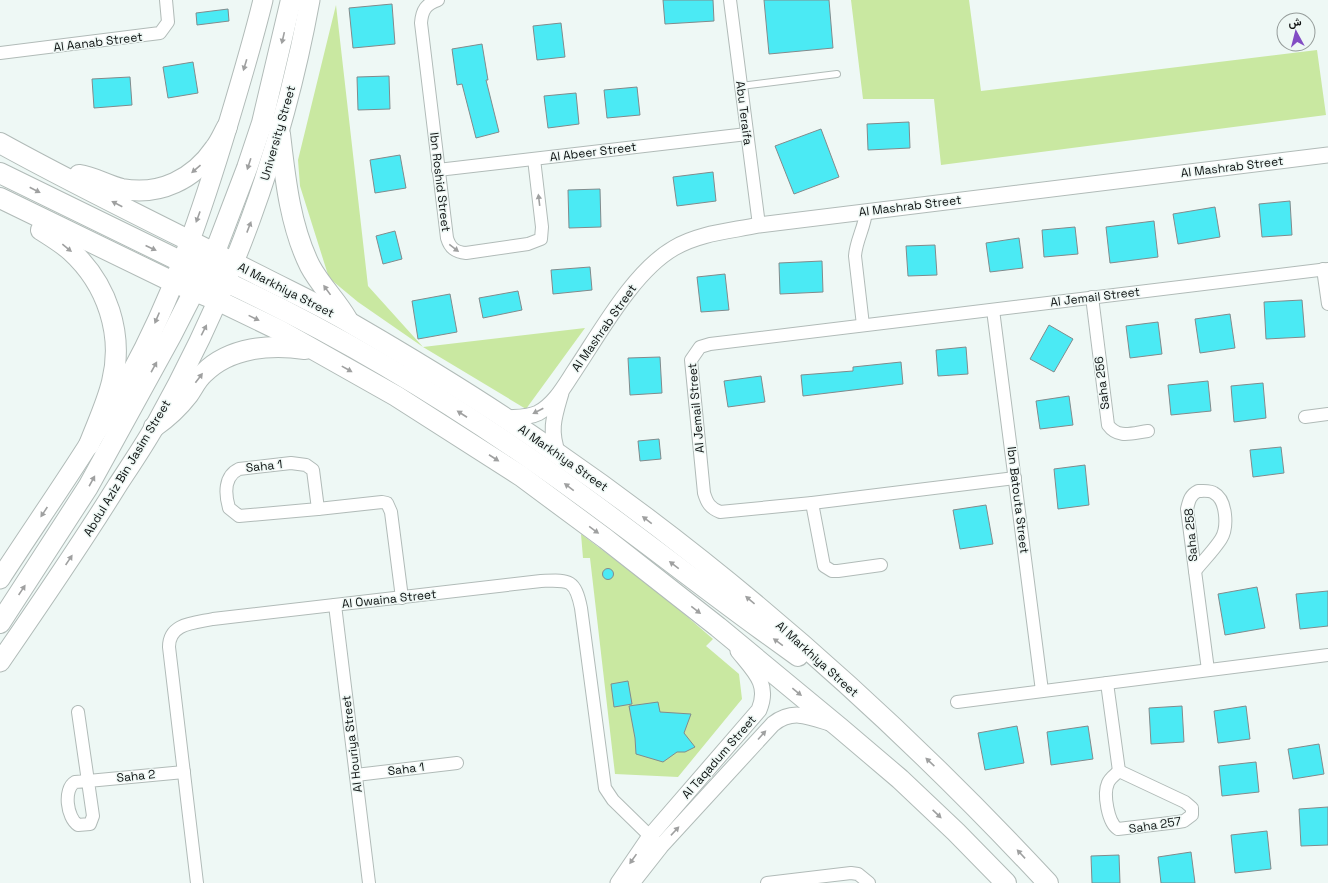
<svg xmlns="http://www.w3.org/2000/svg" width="1328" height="883" viewBox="0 0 1328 883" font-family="'Space Grotesk',Vazirmatn,sans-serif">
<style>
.green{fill:#c9e8a1}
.building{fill:#4beaf4;stroke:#828b8c}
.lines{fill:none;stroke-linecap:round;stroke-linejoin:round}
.service-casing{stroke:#b1bbb8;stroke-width:8}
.minor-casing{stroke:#b1bbb8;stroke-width:14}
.tertiary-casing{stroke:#b1bbb8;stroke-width:17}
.primary-casing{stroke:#b1bbb8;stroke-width:21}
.trunk-casing{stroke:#b1bbb8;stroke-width:22}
.service{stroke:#fff;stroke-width:6}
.minor{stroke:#fff;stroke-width:12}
.tertiary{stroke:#fff;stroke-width:15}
.primary{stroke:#fff;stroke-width:19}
.trunk{stroke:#fff;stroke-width:20}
.oneway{fill:#9fa0a0}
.labels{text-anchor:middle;stroke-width:3;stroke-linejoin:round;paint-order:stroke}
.street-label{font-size:12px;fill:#0f1212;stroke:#eef8f5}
</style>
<rect width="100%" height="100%" fill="#eef8f5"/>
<!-- green -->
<g class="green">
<path d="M851,0H969L981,91L1317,50L1326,115L941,165L934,99H863Z"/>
<path d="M336,5L368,286L423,347L585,328L526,409L423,347L358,302L329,278L300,186L298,160Z"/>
<path d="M581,534L662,595L713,639L706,646L739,674L742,699L678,777L615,774L590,558H583Z"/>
</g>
<!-- building -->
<g class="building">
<path d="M663,0H713L714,21L665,24Z"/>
<path d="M764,0H829L833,48L769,54Z"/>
<path d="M392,4L395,44L353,48L349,8Z"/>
<path d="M228,9L229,21L197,25L196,13Z"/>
<path d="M561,23L565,57L537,60L533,26Z"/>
<path d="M482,44L488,80H486L499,132L476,138L462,84L457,85L452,49Z"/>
<path d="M193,62L198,93L168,98L163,67Z"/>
<path d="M389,76L390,109L358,110L357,77Z"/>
<path d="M130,77L132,105L94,108L92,79Z"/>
<path d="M637,87L640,115L607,118L604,90Z"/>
<path d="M576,93L579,124L548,128L544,96Z"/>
<path d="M909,122L910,148L868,150L867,124Z"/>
<path d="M821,129L839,177L794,194L775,146Z"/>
<path d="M400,155L406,188L375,193L370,160Z"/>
<path d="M713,172L716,201L677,206L673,177Z"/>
<path d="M600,189L601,227L569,228L568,190Z"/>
<path d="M1290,201L1292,235L1262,237L1259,204Z"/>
<path d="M1215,207L1220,237L1178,244L1173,214Z"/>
<path d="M1154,221L1158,257L1110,263L1106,227Z"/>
<path d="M1075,227L1078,254L1044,257L1042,230Z"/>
<path d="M395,231L402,259L383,264L376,236Z"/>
<path d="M1019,238L1023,268L990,272L986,243Z"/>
<path d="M935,245L937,275L908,276L906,246Z"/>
<path d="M822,261L823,292L780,294L779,263Z"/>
<path d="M590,267L592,290L553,294L551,270Z"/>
<path d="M725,274L729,310L701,312L697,277Z"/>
<path d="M518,291L522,310L483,318L479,298Z"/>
<path d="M450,294L457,332L418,339L412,301Z"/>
<path d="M1302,300L1305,337L1266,339L1264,302Z"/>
<path d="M1230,314L1235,348L1200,353L1195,319Z"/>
<path d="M1158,322L1162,354L1130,358L1126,326Z"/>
<path d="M1049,325L1073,339L1054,372L1030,359Z"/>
<path d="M966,347L968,374L938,376L936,350Z"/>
<path d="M660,357L662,393L630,395L628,358Z"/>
<path d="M901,362L903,384L803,396L801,375L853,371V367Z"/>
<path d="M761,376L765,402L728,407L724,381Z"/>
<path d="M1208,381L1211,411L1171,415L1168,385Z"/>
<path d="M1263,383L1266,418L1234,422L1231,386Z"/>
<path d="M1069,396L1073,425L1040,429L1036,401Z"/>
<path d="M659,439L661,459L640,461L638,441Z"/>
<path d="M1281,447L1284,473L1253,477L1250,450Z"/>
<path d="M1085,465L1089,505L1058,509L1054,469Z"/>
<path d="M986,505L993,544L960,549L953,510Z"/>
<circle cx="608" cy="574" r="5.5"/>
<path d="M1257,587L1265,628L1225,635L1218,594Z"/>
<path d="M1328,591V626L1300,629L1296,594Z"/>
<path d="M628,681L632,704L614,707L611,684Z"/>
<path d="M658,702L660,712L691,714L684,733L695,747L685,752H677L663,762L636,754L635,738L629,706Z"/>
<path d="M1182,706L1184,742L1151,744L1149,708Z"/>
<path d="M1246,706L1250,739L1218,743L1214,711Z"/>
<path d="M1017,726L1024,763L985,770L978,733Z"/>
<path d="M1088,726L1093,759L1051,765L1047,732Z"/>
<path d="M1319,744L1324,774L1293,779L1288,749Z"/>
<path d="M1256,762L1259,792L1222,796L1219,766Z"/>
<path d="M1328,807V845L1301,846L1299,809Z"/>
<path d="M1267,831L1271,869L1235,873L1231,835Z"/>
<path d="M1191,852L1195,883H1161L1158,857Z"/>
<path d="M1119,855L1120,883H1092L1091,856Z"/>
</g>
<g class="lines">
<defs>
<path id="service" d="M741,86L837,74"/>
<g id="minor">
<path d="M438,0C426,4 422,10 421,23L447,238C450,248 455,252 466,253L528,244L541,239L542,227L534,159"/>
<path d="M730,0L759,225"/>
<path d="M0,53L160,33L168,22L166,0"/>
<path d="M438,170L747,134"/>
<path d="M1323,269L1328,304"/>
<path d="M1092,297L1108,425C1118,439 1132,433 1148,431"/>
<path d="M993,310L1042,691"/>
<path d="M863,325L855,256C856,240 865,227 866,211"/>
<path d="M1305,417L1328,414"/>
<path d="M291,463L306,465L313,470L318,509L239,516L229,508C225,494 224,476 239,469Z"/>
<path d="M1015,478L812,503L720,512C710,508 707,503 704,493L691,360L700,347L710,344L1328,269"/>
<path d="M1198,491C1203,491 1210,490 1214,493C1227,500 1228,528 1221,539C1214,550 1203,561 1195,571L1187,509C1189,501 1190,495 1198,491Z"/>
<path d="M812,503L824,566L832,571H838L881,565"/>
<path d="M318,509L382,502L387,503L391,512L402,598"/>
<path d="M1195,571L1208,670"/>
<path d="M335,605L369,883"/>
<path d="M1107,683L1119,771"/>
<path d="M957,702L1328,655"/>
<path d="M78,712L93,816L90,824L78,825C67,818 63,789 75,782L88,781L184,772"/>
<path d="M1119,771L1185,802L1192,808V815L1184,821L1178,822L1118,829C1108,823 1103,794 1108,783C1110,778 1115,775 1119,771Z"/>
<path d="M356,775L457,763"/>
<path d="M197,883L169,647C169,623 194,623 213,619L541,581C568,580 575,578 581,608L605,788L613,800L655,841"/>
<path d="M767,883L851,873L858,874L869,883"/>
</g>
<g id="tertiary">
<path d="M505,418C516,417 528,418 538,413C555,404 565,385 575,370C601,331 634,271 674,248C699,233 731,231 759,225L1328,155"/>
<path d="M558,454C549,430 554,417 561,393"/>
<path d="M618,883L650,836L759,710C770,684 754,671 738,651"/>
<path d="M632,883L661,846L773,724C792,709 808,716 829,723"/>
</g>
<g id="primary">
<path d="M0,579C44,511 91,446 130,375C174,295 203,208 229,121C241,81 253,41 263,0"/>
<path d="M0,662C40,604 80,546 117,486C130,466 143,447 155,426C231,290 282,153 310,0"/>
</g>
<g id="trunk">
<path d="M280,134C285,177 290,226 310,266C320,285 336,300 347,319"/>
<path d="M0,143C85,190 173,232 260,276C291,292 322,306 352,324C421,364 490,406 555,452C735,576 899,723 1048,883"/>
<path d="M0,173L182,262L200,267H212"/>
<path d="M79,175C94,177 108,186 122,189C160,196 194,179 215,148C220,142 223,134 227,127"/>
<path d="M0,198L173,282L219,301L279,330L396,396L521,476L606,539L718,627L840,728L900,779L956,832L1006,883"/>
<path d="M41,230C52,237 62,243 71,251C107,284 124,334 112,382C107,403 97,424 89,445"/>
<path d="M210,265L247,168L262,123L291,0"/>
<path d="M173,282C192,275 207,275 226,282C338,334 444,398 545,469C619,521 689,577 762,630L798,656"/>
<path d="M154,427C167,418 178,408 188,395C193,388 197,379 204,373C230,347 271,344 305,349"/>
<path d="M0,623L88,487L171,336L194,291L199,276L200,267L199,257L190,240"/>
</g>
</defs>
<!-- service casing -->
<use href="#service" class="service-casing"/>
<!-- minor casing -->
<use href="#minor" class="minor-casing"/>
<!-- tertiary casing -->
<use href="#tertiary" class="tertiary-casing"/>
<!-- primary casing -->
<use href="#primary" class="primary-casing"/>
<!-- trunk casing -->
<use href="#trunk" class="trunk-casing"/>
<!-- service -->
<use href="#service" class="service"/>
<!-- minor -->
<use href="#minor" class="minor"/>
<!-- tertiary -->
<use href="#tertiary" class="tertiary"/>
<!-- primary -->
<use href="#primary" class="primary"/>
<!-- trunk -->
<use href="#trunk" class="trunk"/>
</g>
<!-- one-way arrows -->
<defs><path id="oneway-solid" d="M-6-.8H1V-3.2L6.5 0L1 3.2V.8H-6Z"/></defs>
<g class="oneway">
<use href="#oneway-solid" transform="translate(283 38) rotate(103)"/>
<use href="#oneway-solid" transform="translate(245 65) rotate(107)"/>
<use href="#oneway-solid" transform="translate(249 164) rotate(108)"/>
<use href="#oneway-solid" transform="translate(196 169) rotate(139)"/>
<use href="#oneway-solid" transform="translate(35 190) rotate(27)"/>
<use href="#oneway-solid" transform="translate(539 200) rotate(-97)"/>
<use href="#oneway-solid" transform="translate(117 204) rotate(-153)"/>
<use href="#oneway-solid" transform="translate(198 217) rotate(110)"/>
<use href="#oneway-solid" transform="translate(249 227) rotate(-69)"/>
<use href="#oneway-solid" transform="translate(67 248) rotate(39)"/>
<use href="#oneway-solid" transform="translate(151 248) rotate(25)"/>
<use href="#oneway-solid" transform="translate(454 248) rotate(38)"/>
<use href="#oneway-solid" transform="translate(327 290) rotate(-126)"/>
<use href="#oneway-solid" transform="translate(157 318) rotate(113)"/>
<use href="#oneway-solid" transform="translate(254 318) rotate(26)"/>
<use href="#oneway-solid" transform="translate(204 330) rotate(-63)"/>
<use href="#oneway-solid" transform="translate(154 367) rotate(-61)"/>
<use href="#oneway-solid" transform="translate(347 369) rotate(29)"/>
<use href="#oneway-solid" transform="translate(199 378) rotate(-53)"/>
<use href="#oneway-solid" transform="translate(538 411) rotate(153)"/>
<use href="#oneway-solid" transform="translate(462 414) rotate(-147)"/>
<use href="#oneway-solid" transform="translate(494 458) rotate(33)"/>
<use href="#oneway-solid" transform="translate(92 481) rotate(-61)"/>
<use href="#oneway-solid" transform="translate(569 487) rotate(-143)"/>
<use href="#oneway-solid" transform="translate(44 512) rotate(124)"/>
<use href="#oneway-solid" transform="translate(647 520) rotate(-143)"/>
<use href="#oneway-solid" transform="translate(594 530) rotate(36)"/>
<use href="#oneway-solid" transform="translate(69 560) rotate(-56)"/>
<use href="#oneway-solid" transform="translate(674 565) rotate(-143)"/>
<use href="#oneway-solid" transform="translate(22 590) rotate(-56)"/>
<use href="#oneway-solid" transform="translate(750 600) rotate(-140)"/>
<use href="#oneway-solid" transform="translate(696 610) rotate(38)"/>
<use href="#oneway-solid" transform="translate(778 642) rotate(-144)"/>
<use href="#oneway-solid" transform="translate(797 692) rotate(39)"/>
<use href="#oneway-solid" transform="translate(762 735) rotate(-48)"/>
<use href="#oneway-solid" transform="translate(930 762) rotate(-137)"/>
<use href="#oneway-solid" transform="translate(937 814) rotate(43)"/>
<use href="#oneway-solid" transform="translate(675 831) rotate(-47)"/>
<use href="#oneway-solid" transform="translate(1021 854) rotate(-133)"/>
<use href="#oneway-solid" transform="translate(633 859) rotate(125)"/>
</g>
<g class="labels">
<!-- street labels -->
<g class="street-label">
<text transform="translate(98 42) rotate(-7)" y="4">Al Aanab Street</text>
<text transform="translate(744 113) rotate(83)" y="4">Abu Teraifa</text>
<text transform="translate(278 133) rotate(-74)" y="4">University Street</text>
<text transform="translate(593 152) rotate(-7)" y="4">Al Abeer Street</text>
<text transform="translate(1232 167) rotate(-7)" y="4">Al Mashrab Street</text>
<text transform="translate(440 182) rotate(83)" y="4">Ibn Roshid Street</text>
<text transform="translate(910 206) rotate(-7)" y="4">Al Mashrab Street</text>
<text transform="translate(286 290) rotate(27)" y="4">Al Markhiya Street</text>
<text transform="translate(1095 297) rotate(-7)" y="4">Al Jemail Street</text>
<text transform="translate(604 328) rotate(-55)" y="4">Al Mashrab Street</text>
<text transform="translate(1102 383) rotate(-97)" y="4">Saha 256</text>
<text transform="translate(696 408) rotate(-95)" y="4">Al Jemail Street</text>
<text transform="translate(563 458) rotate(35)" y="4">Al Markhiya Street</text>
<text transform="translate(264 466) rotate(-6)" y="4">Saha 1</text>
<text transform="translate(127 468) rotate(-59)" y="4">Abdul Aziz Bin Jasim Street</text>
<text transform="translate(1018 500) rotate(83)" y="4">Ibn Batouta Street</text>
<text transform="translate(1191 535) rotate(-95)" y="4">Saha 258</text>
<text transform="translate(389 599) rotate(-6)" y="4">Al Owaina Street</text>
<text transform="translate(817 659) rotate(42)" y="4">Al Markhiya Street</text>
<text transform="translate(352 744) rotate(-97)" y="4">Al Houriya Street</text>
<text transform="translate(719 757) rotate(-49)" y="4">Al Taqadum Street</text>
<text transform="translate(406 769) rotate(-7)" y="4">Saha 1</text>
<text transform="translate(136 776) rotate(-6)" y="4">Saha 2</text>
<text transform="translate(1155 825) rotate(-9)" y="4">Saha 257</text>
</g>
</g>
<!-- north arrow -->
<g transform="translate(1296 32) rotate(353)"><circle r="19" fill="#eef8f5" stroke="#959c9a"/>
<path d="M0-3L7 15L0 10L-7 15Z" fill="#824dc4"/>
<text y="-6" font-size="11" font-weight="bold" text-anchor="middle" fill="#0f1212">ش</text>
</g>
</svg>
